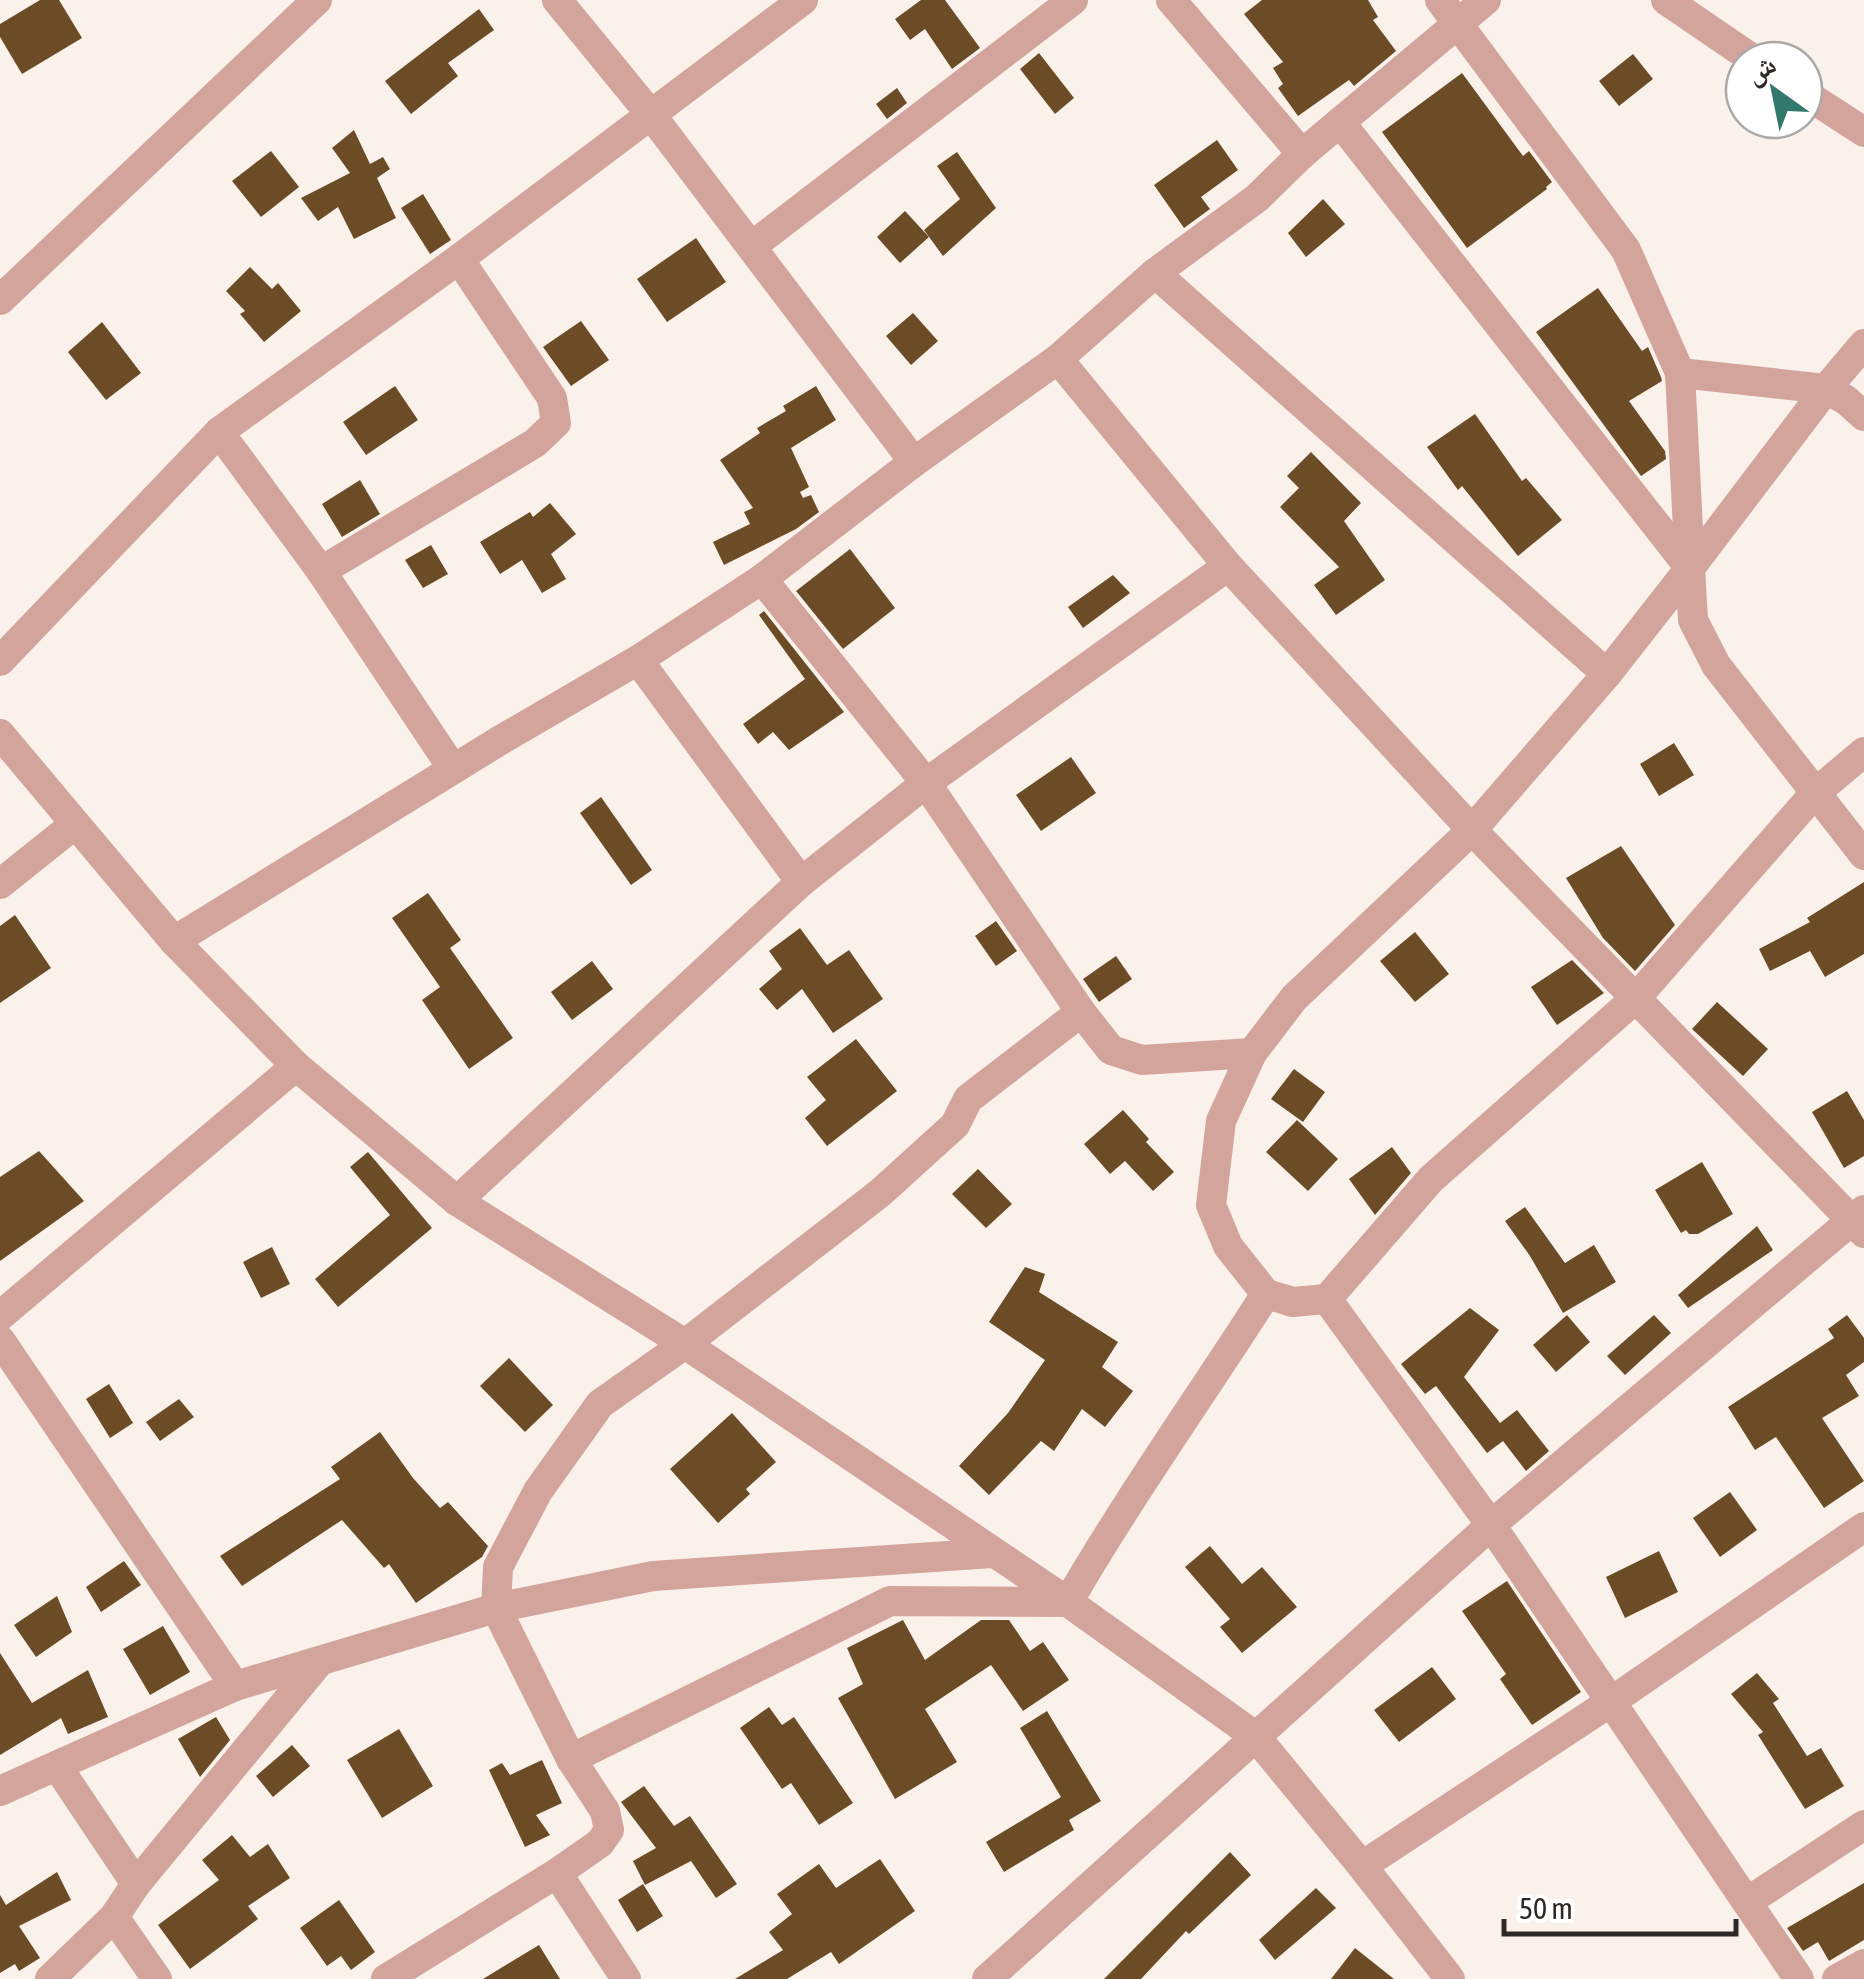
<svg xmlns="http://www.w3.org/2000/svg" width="1864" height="1979" viewBox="0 0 1864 1979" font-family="'Asap Condensed','Noto Naskh Arabic',sans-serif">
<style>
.building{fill:#6c4c26}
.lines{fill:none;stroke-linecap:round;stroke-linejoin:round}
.minor{stroke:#d3a49c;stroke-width:30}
</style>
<rect width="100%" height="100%" fill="#faf2ea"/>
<!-- building -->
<g class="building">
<path d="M40,0H59L82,38L22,74L0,37V24Z"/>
<path d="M921,0H945L980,48L952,69L925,29L910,40L895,19Z"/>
<path d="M1262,0H1368L1378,17L1373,20L1396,51L1354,86L1349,80L1298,116L1278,88L1283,84L1273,68L1283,62L1244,14Z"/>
<path d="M479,9L494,30L448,63L458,76L411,114L385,81Z"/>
<path d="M1039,53L1074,98L1055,114L1020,69Z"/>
<path d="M1633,54L1653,79L1619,106L1599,81Z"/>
<path d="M1462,73L1523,156L1529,151L1552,182L1546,187L1547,189L1467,248L1382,132Z"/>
<path d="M897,88L907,103L887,119L876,104Z"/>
<path d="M354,130L370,164L383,157L390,169L377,178L396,218L354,239L338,207L318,221L301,198L350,173L332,148Z"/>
<path d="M1217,140L1238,170L1201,197L1210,209L1184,228L1154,185Z"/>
<path d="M271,151L299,187L261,217L232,181Z"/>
<path d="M957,152L996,208L943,256L924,230L960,199L937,166Z"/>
<path d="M423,194L451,240L430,254L401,208Z"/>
<path d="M1323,199L1345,224L1306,257L1288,233Z"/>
<path d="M905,211L929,237L900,263L877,237Z"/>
<path d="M696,238L726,282L667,322L637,279Z"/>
<path d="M250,267L272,289L278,283L301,311L264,342L240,314L245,311L226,291Z"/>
<path d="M1598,288L1642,351L1648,347L1661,377L1662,381L1629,401L1665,451L1666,459L1641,476L1536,332Z"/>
<path d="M913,313L938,341L911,365L886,336Z"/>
<path d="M581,321L609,360L571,386L543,347Z"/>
<path d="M102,322L141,373L106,400L68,352Z"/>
<path d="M395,386L418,420L366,455L343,422Z"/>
<path d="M816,386L836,420L791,448L809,487L800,492L803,498L811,495L819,512L796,529L724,565L713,542L750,524L744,512L753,508L720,460L760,433L757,428L786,411L783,406Z"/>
<path d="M1475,414L1522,481L1526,478L1562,520L1518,556L1462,486L1458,490L1427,447Z"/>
<path d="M1311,452L1361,503L1344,521L1385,580L1336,615L1314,585L1339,567L1280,507L1299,488L1287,476Z"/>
<path d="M360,480L380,514L342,537L322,504Z"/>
<path d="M550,503L576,534L551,554L566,579L542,593L522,560L500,574L480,542L530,512L533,517Z"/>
<path d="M431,545L448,574L423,588L405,560Z"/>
<path d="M850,549L895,608L843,649L796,591Z"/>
<path d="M1113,575L1130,593L1083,628L1068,607Z"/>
<path d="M764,611L844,712L789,750L773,732L758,744L743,724L805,679L759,615Z"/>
<path d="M1674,743L1694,775L1659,796L1640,764Z"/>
<path d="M1071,757L1096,793L1041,831L1016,795Z"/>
<path d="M601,797L652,870L631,885L580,813Z"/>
<path d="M1621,846L1675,925L1635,971L1603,938L1566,878Z"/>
<path d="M1864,882V954L1825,977L1810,951L1770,971L1759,949L1810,922L1807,918Z"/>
<path d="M428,893L461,940L450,948L513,1038L469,1069L422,1000L440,987L392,918Z"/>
<path d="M15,915L51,968L0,1003V926Z"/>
<path d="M996,921L1017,951L996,966L975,936Z"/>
<path d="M800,928L827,965L849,950L883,999L833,1033L802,989L777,1010L759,989L782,969L769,951Z"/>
<path d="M1415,932L1449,974L1415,1002L1380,961Z"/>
<path d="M1116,956L1132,979L1099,1002L1083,979Z"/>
<path d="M1572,960L1604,993L1557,1025L1531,987Z"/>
<path d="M592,961L613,989L572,1020L551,992Z"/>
<path d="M1717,1002L1768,1049L1743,1076L1692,1029Z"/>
<path d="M856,1039L897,1091L827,1146L805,1118L826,1100L807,1077Z"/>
<path d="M1294,1069L1325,1092L1303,1122L1271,1099Z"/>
<path d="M1847,1091L1864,1120V1156L1844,1168L1812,1112Z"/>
<path d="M1123,1110L1149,1139L1146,1142L1174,1172L1153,1191L1125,1161L1110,1174L1084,1144Z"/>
<path d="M1297,1120L1338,1159L1308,1191L1266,1152Z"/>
<path d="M1392,1147L1411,1173L1375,1215L1349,1179Z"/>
<path d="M39,1151L84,1201L0,1261V1177Z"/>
<path d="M368,1152L432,1228L338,1307L315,1279L390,1215L350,1167Z"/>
<path d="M1702,1162L1733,1214L1698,1234H1689L1686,1230L1681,1233L1655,1190Z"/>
<path d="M978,1169L1012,1204L986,1228L952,1194Z"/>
<path d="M1525,1207L1565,1263L1594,1245L1616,1282L1563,1313L1530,1256L1505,1221Z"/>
<path d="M1757,1226L1773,1250L1688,1308L1678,1295Z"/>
<path d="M272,1247L290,1284L261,1298L243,1262Z"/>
<path d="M1025,1267L1045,1274L1039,1292L1118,1342L1102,1367L1133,1391L1105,1427L1082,1409L1054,1451L1041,1441L989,1495L959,1466L1008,1413L1045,1360L989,1322Z"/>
<path d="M1470,1308L1499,1330L1464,1377L1500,1423L1517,1410L1549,1451L1526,1471L1503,1441L1487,1453L1436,1386L1425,1394L1401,1364Z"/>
<path d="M1567,1315L1590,1342L1556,1372L1533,1345Z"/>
<path d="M1654,1315L1671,1333L1625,1375L1607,1356Z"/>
<path d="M1847,1315L1864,1338V1362L1846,1375L1859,1396L1822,1418L1864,1481L1824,1508L1776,1437L1755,1450L1728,1407L1834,1338L1828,1329Z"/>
<path d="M509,1358L553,1405L525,1432L480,1386Z"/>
<path d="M109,1384L133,1423L110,1438L86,1399Z"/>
<path d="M179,1399L194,1417L160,1441L146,1422Z"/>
<path d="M732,1413L776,1462L746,1489L750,1494L718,1523L670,1469Z"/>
<path d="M380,1432L413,1478L440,1508L448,1502L488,1546L482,1557L416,1603L389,1564L384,1568L342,1520L242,1586L220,1556L340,1479L331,1467Z"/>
<path d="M1730,1492L1757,1530L1720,1557L1693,1518Z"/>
<path d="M1210,1546L1242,1584L1262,1567L1297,1607L1242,1653L1220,1627L1230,1619L1185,1567Z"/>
<path d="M1659,1551L1678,1592L1625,1618L1606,1577Z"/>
<path d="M124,1561L141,1585L101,1612L86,1587Z"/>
<path d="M1507,1581L1581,1692L1532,1725L1500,1679L1506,1674L1462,1611Z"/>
<path d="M57,1596L72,1632L36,1657L14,1625Z"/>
<path d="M903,1620L925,1660L981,1620H1009L1030,1651L1043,1642L1069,1680L1023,1711L991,1665L925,1709L957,1762L895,1799L838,1698L863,1684L847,1648Z"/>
<path d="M163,1626L190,1672L150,1695L123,1649Z"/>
<path d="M0,1653L32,1703L88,1670L108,1717L68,1734L61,1718L0,1755Z"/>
<path d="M1432,1667L1456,1699L1399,1742L1374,1710Z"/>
<path d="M1757,1673L1779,1699L1773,1703L1807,1756L1821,1748L1844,1786L1805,1809L1758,1735L1763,1732L1731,1694Z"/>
<path d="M769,1707L782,1725L794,1717L853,1803L819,1825L791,1783L782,1789L740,1728Z"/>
<path d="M1047,1711L1101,1801L1069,1820L1074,1830L1004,1872L986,1842L1061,1797L1020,1728Z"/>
<path d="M216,1717L230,1740L200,1777L178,1739Z"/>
<path d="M399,1729L433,1786L382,1818L347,1760Z"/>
<path d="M292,1745L310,1766L273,1797L256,1776Z"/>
<path d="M542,1760L562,1803L536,1815L550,1835L525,1847L489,1770L502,1763L510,1775Z"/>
<path d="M644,1786L674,1826L690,1816L737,1884L716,1898L691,1861L645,1885L633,1861L656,1848L621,1802Z"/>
<path d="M232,1835L250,1857L268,1844L290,1878L248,1906L258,1919L190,1969L158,1925L219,1880L202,1860Z"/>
<path d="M1230,1852L1251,1875L1189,1934L1186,1931L1141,1979H1104Z"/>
<path d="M880,1859L915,1911L839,1964L831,1952L787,1979H735L783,1950L769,1932L792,1914L777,1894L819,1864L836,1888Z"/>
<path d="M57,1872L71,1900L19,1926L40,1958L19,1971L15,1964L0,1973V1895L6,1905Z"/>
<path d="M1864,1883V1940L1829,1961L1818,1942L1803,1951L1787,1928Z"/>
<path d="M643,1884L663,1916L637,1932L618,1900Z"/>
<path d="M1316,1888L1336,1908L1275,1960L1259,1940Z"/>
<path d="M339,1900L375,1952L351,1970L341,1956L327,1966L300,1928Z"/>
<path d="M539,1945L560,1979H483Z"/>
<path d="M1355,1948L1394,1979H1331Z"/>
</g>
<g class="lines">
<!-- minor -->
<g class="minor">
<path d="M557,0L652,116L914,462"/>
<path d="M1171,0L1302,154"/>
<path d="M1440,0L1626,250L1680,373L1826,389L1846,400L1864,416"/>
<path d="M1666,0L1754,60"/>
<path d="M1804,93L1864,132"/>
<path d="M1340,122L1690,568L1693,620L1716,665L1864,855"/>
<path d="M752,246L1073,0"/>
<path d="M1155,273L1607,674"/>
<path d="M0,300L317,0"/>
<path d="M1058,359L1228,566L1472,830L1864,1233"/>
<path d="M219,432L321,571L453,769"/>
<path d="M1690,568L1826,389L1864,344"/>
<path d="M321,571L535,443L556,423L552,398L459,259"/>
<path d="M762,579L926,783L1081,1012L1111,1050L1142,1060L1252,1053"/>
<path d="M638,660L801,882"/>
<path d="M0,661L219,432L459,259L803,0"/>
<path d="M0,734L174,941L296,1066L457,1201L685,1344L1068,1602L1255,1736L1362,1866L1450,1979"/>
<path d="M0,884L75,824"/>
<path d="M174,941L499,741L638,660L762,579L914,462L1058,359L1155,273L1257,198L1302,154L1486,0"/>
<path d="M457,1201L801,882L926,783L1228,566"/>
<path d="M1266,1294L1228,1246L1211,1205L1221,1121L1252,1053L1294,998L1472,830L1607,674L1690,568L1680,373"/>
<path d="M1327,1299L1431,1179L1636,998L1814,794L1864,752"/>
<path d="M0,1316L296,1066"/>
<path d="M0,1340L235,1686"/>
<path d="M571,1759L890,1601L1068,1602C1129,1497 1200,1397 1266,1294L1293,1302L1327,1299L1491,1525L1799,1979"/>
<path d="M57,1766L136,1884"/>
<path d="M0,1791L235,1686L496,1608L653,1576L992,1553"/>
<path d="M1362,1866L1612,1701L1864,1527"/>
<path d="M557,1873L626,1979"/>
<path d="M1747,1902L1864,1825"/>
<path d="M114,1917L157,1979"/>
<path d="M50,1979L114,1917L136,1884L319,1662"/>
<path d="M386,1979L557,1873L600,1843L609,1830L605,1811L571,1759L496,1608L498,1567L538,1491L600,1404L685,1344L880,1193L955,1125L968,1099L1081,1012"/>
<path d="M987,1979L1491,1525L1864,1210"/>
<path d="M1837,1979L1864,1964"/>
</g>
</g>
<!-- north arrow -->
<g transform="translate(1774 90) rotate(327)"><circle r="48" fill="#ffffff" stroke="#aba9a8" stroke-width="2.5"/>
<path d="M0-8L18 38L0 25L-18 38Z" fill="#33786c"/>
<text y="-15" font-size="28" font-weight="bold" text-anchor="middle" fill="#2c2926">ش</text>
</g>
<!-- scale -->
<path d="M1504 1919v15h232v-15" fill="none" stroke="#2c2926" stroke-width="5"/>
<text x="1519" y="1919" font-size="30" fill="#2c2926" stroke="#ffffff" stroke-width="8" paint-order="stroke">50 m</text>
</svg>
